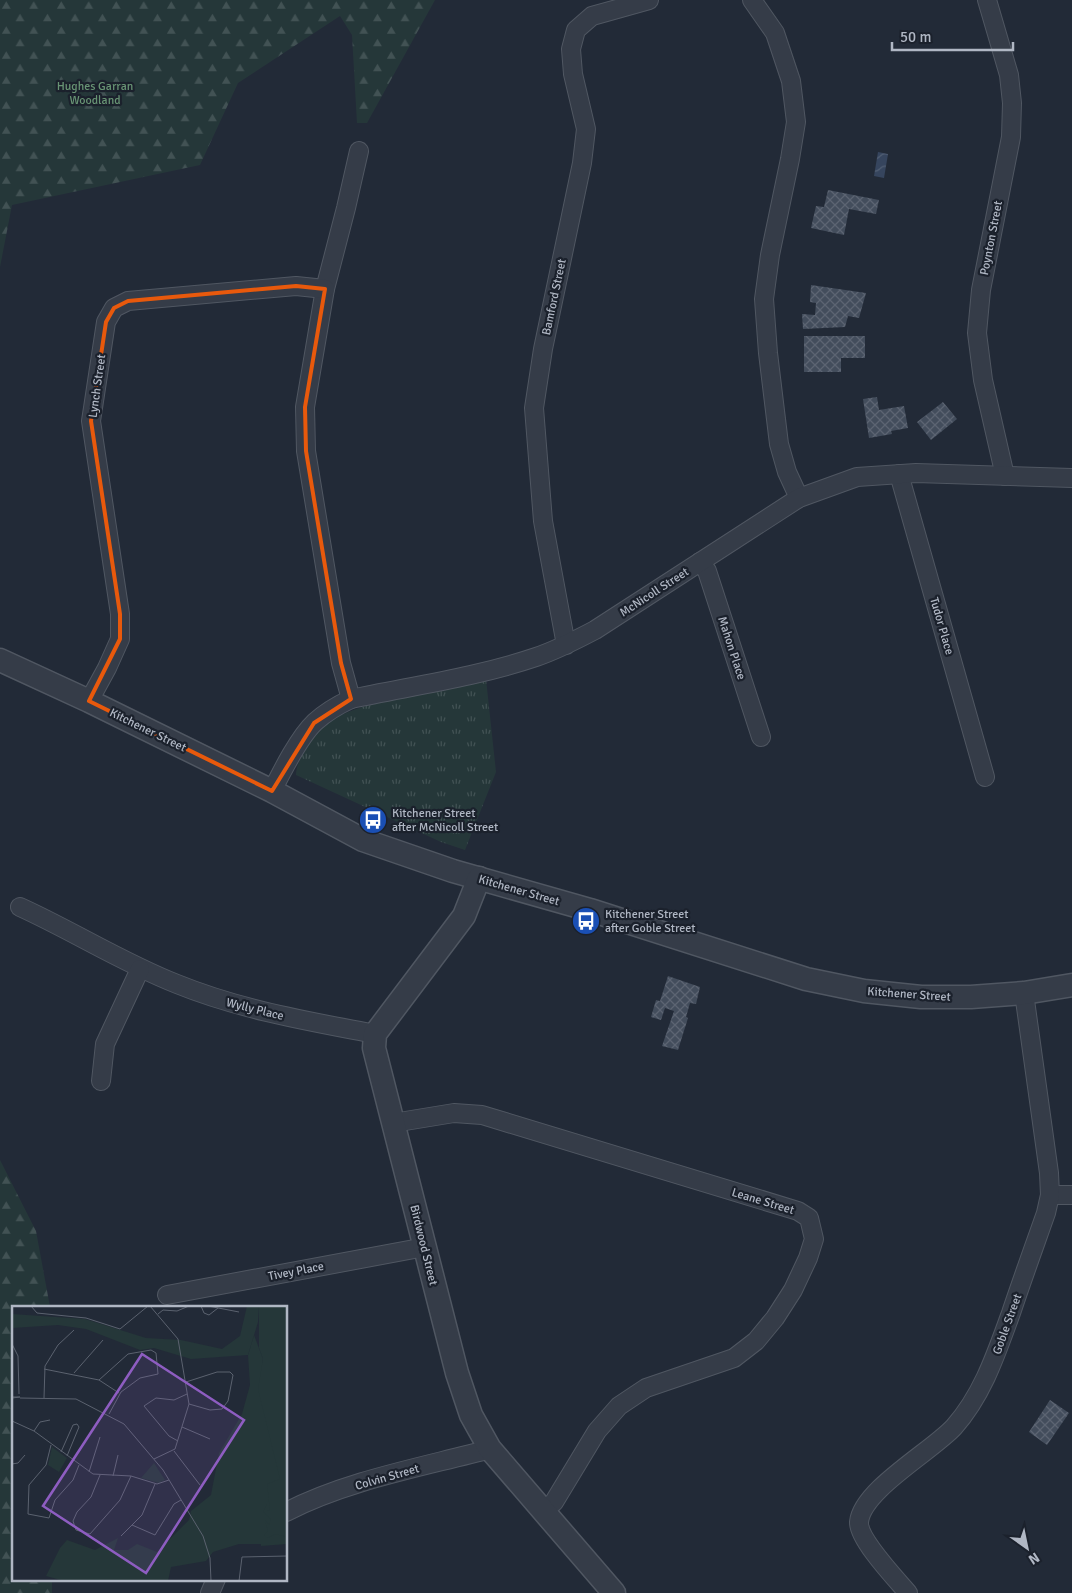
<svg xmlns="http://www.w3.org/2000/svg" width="1072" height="1593" viewBox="0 0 1072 1593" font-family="Signika,sans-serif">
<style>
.grass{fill:url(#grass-tufts)}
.forest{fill:url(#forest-firs)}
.water{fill:url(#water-waves)}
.building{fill:url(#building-cross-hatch)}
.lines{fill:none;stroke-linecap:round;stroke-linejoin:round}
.minor-casing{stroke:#505762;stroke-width:20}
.tertiary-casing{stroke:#505762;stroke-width:25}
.minor{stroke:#353c48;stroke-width:18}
.tertiary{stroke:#353c48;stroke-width:22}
.marked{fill:none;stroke:#e8590c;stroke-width:4;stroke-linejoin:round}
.labels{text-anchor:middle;stroke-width:4.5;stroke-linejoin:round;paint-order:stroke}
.park-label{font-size:12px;fill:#689474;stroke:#1b212c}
.street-label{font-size:12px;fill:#b0b7c4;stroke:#1b212c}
.poi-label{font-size:12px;fill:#b0b7c4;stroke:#1b212c;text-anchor:start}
.inset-road{fill:none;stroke:#5b626f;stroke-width:1}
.view{fill:#8e5dc1;fill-opacity:0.15;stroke:#8e5dc1;stroke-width:2.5}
.inset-edge{fill:none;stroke:#b0b7c4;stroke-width:2.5}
</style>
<defs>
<pattern id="grass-tufts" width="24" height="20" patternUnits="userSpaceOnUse" patternTransform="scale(1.25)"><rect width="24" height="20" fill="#253739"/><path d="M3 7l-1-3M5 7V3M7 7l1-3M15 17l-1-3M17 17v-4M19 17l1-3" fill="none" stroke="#425254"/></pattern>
<pattern id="forest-firs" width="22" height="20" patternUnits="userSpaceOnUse" patternTransform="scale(1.25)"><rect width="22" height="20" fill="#253739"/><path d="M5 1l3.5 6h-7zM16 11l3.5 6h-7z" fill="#425254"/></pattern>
<pattern id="water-waves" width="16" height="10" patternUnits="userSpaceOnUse" patternTransform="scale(1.25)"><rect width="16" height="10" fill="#36455e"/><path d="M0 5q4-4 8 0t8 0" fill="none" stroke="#515e73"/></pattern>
<pattern id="building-cross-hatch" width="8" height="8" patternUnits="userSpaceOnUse" patternTransform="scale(1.25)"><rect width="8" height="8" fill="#434d5c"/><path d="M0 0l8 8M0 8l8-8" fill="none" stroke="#5c6472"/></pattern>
</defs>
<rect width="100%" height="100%" fill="#222a37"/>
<!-- grass -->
<path class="grass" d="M486,679L496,772L465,850L441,842L296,775C296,759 315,732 329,722C338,715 351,711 362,707Z"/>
<!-- forest -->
<g class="forest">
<path d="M0,0H435L367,123H357L352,35L340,16L238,83L200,165L12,205L0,267Z"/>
<path d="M0,1160L36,1231L50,1307H14V1579H52V1593H0Z"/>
</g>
<!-- water -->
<path class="water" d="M878,152L888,154L884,178L874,176Z"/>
<!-- building -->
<g class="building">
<path d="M828,190L879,200L876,214L849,209L844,235L811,228L816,206L824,207Z"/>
<path d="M811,285L866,293L859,318L848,316L845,327L803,329L802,314L815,315L816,303L810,302Z"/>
<path d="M804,336H865V358H841V372H804Z"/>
<path d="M877,397L879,410L904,406L908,428L891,431L892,434L869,438L863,399Z"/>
<path d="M943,402L957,419L931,440L917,422Z"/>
<path d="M668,976L700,987L696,1004L690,1003L686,1017L688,1018L678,1050L662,1046L674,1011L665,1008L661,1020L651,1017L656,1000L660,1001Z"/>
<path d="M1050,1400L1069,1413L1047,1445L1029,1432Z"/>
</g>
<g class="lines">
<defs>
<g id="minor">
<path d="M752,0L775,33L791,81L796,122L790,159L770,255L764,299L768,353L779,444L787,472L799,498"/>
<path d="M987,0L1009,75L1012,103L1011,137L981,290L977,333L983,380L1005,476"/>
<path d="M899,474L985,777"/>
<path d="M700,562L707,571L761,737"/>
<path d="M566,645L543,521L534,408L543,349L582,163L586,129L573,74L571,49L576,30L592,16L649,0"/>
<path d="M351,699L341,663L306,451L305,407L325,289L346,208L359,151"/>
<path d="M89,701L107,668L120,639V614L91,421L106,322L114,308L128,301L296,286L325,289"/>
<path d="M272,791C282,771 299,737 315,722C326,712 338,705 351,699C412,686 477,677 536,657C557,650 576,640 595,630L799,498L857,477L916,473L1072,478"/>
<path d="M20,907C73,931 123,963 177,984C241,1010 308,1021 375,1034"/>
<path d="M101,1081L105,1044L140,969"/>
<path d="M393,1123L454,1113L482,1115L798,1211L809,1218L814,1239L808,1258L793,1290L775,1318L756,1341L734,1358L646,1388L619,1406L597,1431L554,1502L543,1511"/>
<path d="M1050,1195H1072"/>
<path d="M167,1295L425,1247"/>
<path d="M286,1512C348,1480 423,1467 490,1449"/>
<path d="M210,1593L216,1579"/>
<path d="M908,1593C896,1579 858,1539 859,1522C862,1490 932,1451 954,1427C983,1394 996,1354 1011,1313C1022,1280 1034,1247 1046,1213L1050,1195L1049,1173L1024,993"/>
</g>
<g id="tertiary">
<path d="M0,660L89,701L272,791L363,840L453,871L590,910L806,979L864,991L921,997H971L1024,993L1072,985"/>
<path d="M479,878L464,916L375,1034L374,1048L457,1373L471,1415L490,1449L614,1593"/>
</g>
</defs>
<!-- minor casing -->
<use href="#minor" class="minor-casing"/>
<!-- tertiary casing -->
<use href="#tertiary" class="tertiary-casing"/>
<!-- minor -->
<use href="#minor" class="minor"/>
<!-- tertiary -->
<use href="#tertiary" class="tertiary"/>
</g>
<!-- marked area -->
<path class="marked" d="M296,286L325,289L305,407L306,451L341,663L351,699L314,723L272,791L89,701L120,639V614L91,421L106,322L114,308L128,301Z"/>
<!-- icons -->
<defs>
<symbol id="bus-disc" viewBox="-11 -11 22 22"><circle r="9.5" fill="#1a4fb4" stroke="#1b212c"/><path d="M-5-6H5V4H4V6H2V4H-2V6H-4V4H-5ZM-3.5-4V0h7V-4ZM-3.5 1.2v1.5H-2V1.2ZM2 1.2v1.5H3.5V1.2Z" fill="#fff"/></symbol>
</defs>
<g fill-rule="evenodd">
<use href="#bus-disc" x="357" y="804" width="32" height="32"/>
<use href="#bus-disc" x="570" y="905" width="32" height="32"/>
</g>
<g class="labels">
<!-- park labels -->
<g class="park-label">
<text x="95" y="90">Hughes Garran<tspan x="95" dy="14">Woodland</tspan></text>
</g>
<!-- street labels -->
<g class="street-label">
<text transform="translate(991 238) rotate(-79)" y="4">Poynton Street</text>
<text transform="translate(554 297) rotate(-78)" y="4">Bamford Street</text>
<text transform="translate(97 386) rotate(-82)" y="4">Lynch Street</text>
<text transform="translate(654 592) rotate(-33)" y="4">McNicoll Street</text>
<text transform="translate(942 626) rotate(74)" y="4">Tudor Place</text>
<text transform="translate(732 648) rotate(72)" y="4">Mahon Place</text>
<text transform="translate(148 730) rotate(26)" y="4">Kitchener Street</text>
<text transform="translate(519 890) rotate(16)" y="4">Kitchener Street</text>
<text transform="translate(909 994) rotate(4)" y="4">Kitchener Street</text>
<text transform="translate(255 1009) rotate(14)" y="4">Wylly Place</text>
<text transform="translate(763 1201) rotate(17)" y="4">Leane Street</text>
<text transform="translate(424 1245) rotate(76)" y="4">Birdwood Street</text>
<text transform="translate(296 1271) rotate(-11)" y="4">Tivey Place</text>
<text transform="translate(1007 1324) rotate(-70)" y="4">Goble Street</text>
<text transform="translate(387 1477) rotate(-16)" y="4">Colvin Street</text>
</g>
<!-- poi labels -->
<g class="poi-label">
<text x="392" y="817">Kitchener Street<tspan x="392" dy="14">after McNicoll Street</tspan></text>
<text x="605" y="918">Kitchener Street<tspan x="605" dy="14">after Goble Street</tspan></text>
</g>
</g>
<!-- overview -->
<g transform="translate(12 1306)">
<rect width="275" height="275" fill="#222a37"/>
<path d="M247,0H275V238L249,240L241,95L251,53L247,42ZM40,141L55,152L47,166L36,159ZM142,157L153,174L147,177L129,172Z" fill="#253739"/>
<path d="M242,29L251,53L246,83L268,173L255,178L258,204L255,205V198L251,206L259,213L257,219L253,214L256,225L252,229L255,232L264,228L275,231V238H227L201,246L194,255L159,261L156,275H52L34,270L48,242L55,234L83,244L106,232L102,244H116L125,238L145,246L177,214L179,205L199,189L207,147L230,108L238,79L236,49Z" fill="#253739"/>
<path d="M235,0H247L246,16L236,49L179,53L142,42L128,44L74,23L46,19L0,22V8L73,13L134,32L169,34L210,43L228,30Z" fill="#253739"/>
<path class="inset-road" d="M19,0L25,7L74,12L108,23L136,0M138,0L166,33L177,98L163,143L142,153M189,0L192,7L197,9L206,2M196,0L227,6M146,8L151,4L165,5L177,0M0,38L6,50L7,88M32,63L87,74L107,87M62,67L91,34M87,74L116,48L139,44L144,47L146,68L128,72L109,86L97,108M174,76L205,66H218L221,69L216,95L210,103L198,104L177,98M0,91H8L0,92M8,92L64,93L112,118L151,164L191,230L198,252L199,275M32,92L33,60L46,39L62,24M0,115L22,125L81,168L119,170L145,178L157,174M170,121L198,133M22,125L28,116L38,114M166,135L157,130L132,100L144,92L162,94L175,88M39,139L34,159L17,179L16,208L37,212L43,194L61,174L67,159M162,145L188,179M49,146L61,119L65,118L67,121L55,150M0,158L6,157L13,149M77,166L88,131M88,169L79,191L65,206L61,215L64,224L78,228L108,194L119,170M101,170L106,149M120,219L143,229L162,198L169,194M109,230L130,209L143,178M208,275H224M227,275L230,251L275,250"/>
<path class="view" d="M130,48L232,114L134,267L31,200Z"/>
<rect width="275" height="275" class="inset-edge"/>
</g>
<!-- north arrow -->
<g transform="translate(1027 1548) rotate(147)" stroke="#1b212c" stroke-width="4" paint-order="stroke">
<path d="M0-4L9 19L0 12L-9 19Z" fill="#b0b7c4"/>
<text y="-8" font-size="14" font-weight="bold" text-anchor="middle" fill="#b0b7c4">N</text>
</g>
<!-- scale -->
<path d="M892 42v8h121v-8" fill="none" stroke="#b0b7c4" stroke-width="2.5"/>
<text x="900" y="42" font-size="15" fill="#b0b7c4" stroke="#1b212c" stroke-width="4" paint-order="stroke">50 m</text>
</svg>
